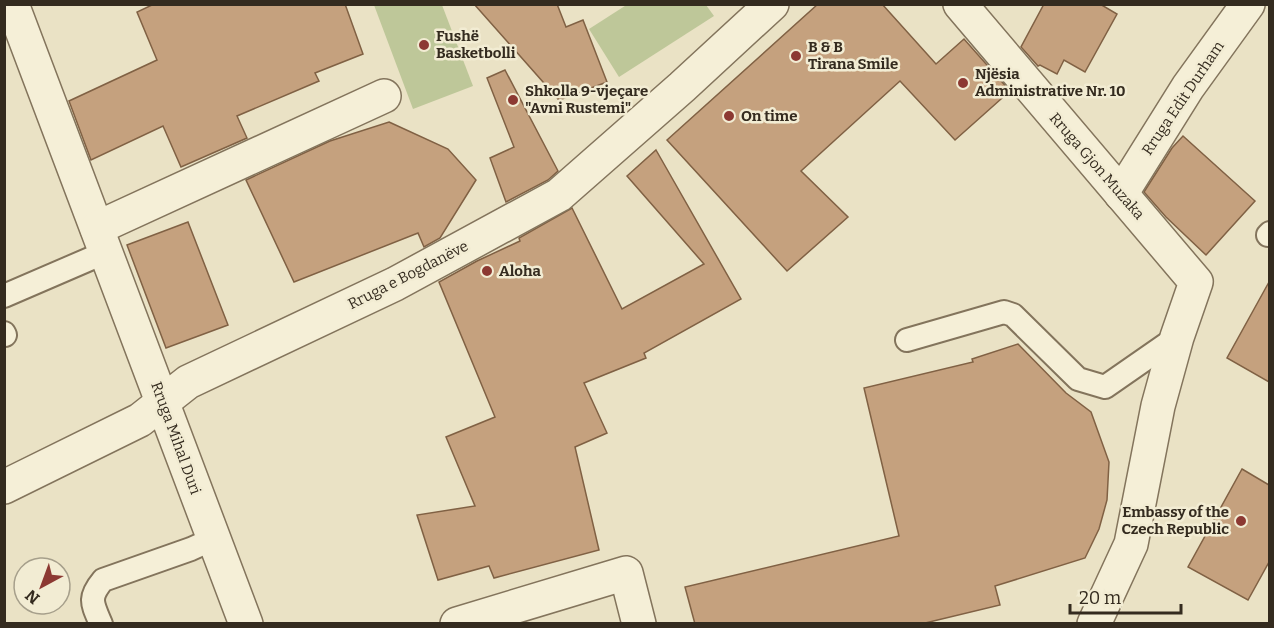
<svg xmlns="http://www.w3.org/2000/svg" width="1274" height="628" viewBox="0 0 1274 628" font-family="Bitter,serif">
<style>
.green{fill:#bec799}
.building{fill:#c5a17e;stroke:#806144;stroke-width:1.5}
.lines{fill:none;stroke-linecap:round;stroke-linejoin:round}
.lane-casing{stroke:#83745c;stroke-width:26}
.street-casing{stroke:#83745c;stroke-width:36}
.lane{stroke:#f5efd7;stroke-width:22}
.street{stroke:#f5efd7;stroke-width:33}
.poi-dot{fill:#8c3932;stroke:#f2ecd3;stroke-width:2}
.labels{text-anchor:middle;stroke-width:5;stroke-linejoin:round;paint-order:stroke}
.poi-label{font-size:15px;font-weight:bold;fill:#342b1f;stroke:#f2ecd3;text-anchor:start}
.street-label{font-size:15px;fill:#342b1f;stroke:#f2ecd3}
</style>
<rect width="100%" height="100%" fill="#eae2c5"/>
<!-- green -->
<g class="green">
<path d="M628,4L706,5L714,16L619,77L589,29Z"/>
<path d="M374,5H442L473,86L413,109Z"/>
</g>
<!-- building -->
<g class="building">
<path d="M154,4H345L363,54L315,73L319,81L237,116L247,138L181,167L163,126L91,160L69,101L157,60L137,12Z"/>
<path d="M474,4H557L566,27L583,20L607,82L559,100Z"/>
<path d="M818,4H882L936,64L964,39L1010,91L955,140L900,81L801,171L848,217L787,271L667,140Z"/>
<path d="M1044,4H1100L1117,14L1085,72L1064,60L1057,74L1040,65L1038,66L1021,47Z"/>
<path d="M505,70L558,171L548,180L506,202L490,158L514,147L487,78Z"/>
<path d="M389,122L448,149L476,180L440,238L424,247L418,233L294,282L246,180L330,141Z"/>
<path d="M1183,136L1255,201L1206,255L1166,217L1144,192L1172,148Z"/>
<path d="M656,150L741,299L644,353L646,358L584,383L607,433L575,447L599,550L494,578L489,566L438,580L417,515L475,506L446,437L495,417L439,282L477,261L520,241L519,238L572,208L622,309L704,264L627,176Z"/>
<path d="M188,222L228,325L166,348L127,245Z"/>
<path d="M1269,282V382L1227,358Z"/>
<path d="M1018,344L1066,393L1091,412L1109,462L1107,500L1099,529L1085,558L995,586L1000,605L921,624H695L685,587L899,536L864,388L973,362L972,359Z"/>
<path d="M1242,469L1269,485V562L1248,600L1188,567Z"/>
</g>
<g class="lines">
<defs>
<g id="lane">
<path d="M1268,235L1270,233"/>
<path d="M4,296L106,252"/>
<path d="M4,333L5,335"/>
<path d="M907,340L1004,312L1013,315L1078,379L1105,387L1177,337"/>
<path d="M101,624C92,603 88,598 103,580L191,549L213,539"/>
</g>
<g id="street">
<path d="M12,4L246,624"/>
<path d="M960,4L1196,282L1177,337L1158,406L1131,544L1094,624"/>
<path d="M1121,194L1188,87L1248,4"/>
<path d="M97,228L384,96"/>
<path d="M4,487L140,420L188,382L395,284L559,195L682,87L772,4"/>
<path d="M457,624L626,573L639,624"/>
</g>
</defs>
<!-- lane casing -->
<use href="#lane" class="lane-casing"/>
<!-- street casing -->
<use href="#street" class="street-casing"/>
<!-- lane -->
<use href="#lane" class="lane"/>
<!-- street -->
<use href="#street" class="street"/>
</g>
<!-- markers -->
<g class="poi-dot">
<circle cx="424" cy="45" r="6"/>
<circle cx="796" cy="56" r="6"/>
<circle cx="963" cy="83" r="6"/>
<circle cx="513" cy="100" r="6"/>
<circle cx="729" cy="116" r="6"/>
<circle cx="487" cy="271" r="6"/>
<circle cx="1241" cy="521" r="6"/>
</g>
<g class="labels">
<!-- poi labels -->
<g class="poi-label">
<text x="436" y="41">Fushë<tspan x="436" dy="17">Basketbolli</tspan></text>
<text x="808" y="52">B &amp; B<tspan x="808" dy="17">Tirana Smile</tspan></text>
<text x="975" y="79">Njësia<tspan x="975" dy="17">Administrative Nr. 10</tspan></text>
<text x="525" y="96">Shkolla 9-vjeçare<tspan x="525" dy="17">"Avni Rustemi"</tspan></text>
<text x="741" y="121">On time</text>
<text x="499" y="276">Aloha</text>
<text x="1229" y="517" text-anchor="end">Embassy of the<tspan x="1229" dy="17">Czech Republic</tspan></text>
</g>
<!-- street labels -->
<g class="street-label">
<text transform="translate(1183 98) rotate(-56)" y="5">Rruga Edit Durham</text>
<text transform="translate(1097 166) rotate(49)" y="5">Rruga Gjon Muzaka</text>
<text transform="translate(408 275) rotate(-27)" y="5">Rruga e Bogdanëve</text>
<text transform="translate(176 438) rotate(70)" y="5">Rruga Mihal Duri</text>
</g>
</g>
<!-- border -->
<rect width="1274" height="628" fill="none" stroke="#342b1f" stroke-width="12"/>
<!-- north arrow -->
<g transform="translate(42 586) rotate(221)"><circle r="28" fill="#f2ecd3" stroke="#a69f8b" stroke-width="1.5"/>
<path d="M0-4.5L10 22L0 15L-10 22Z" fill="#8c3932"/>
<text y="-9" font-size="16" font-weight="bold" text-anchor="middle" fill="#342b1f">N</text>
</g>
<!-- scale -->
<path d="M1070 604v9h111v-9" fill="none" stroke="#342b1f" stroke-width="3"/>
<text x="1079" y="604" font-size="18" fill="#342b1f" stroke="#f2ecd3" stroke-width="4.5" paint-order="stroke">20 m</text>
</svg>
